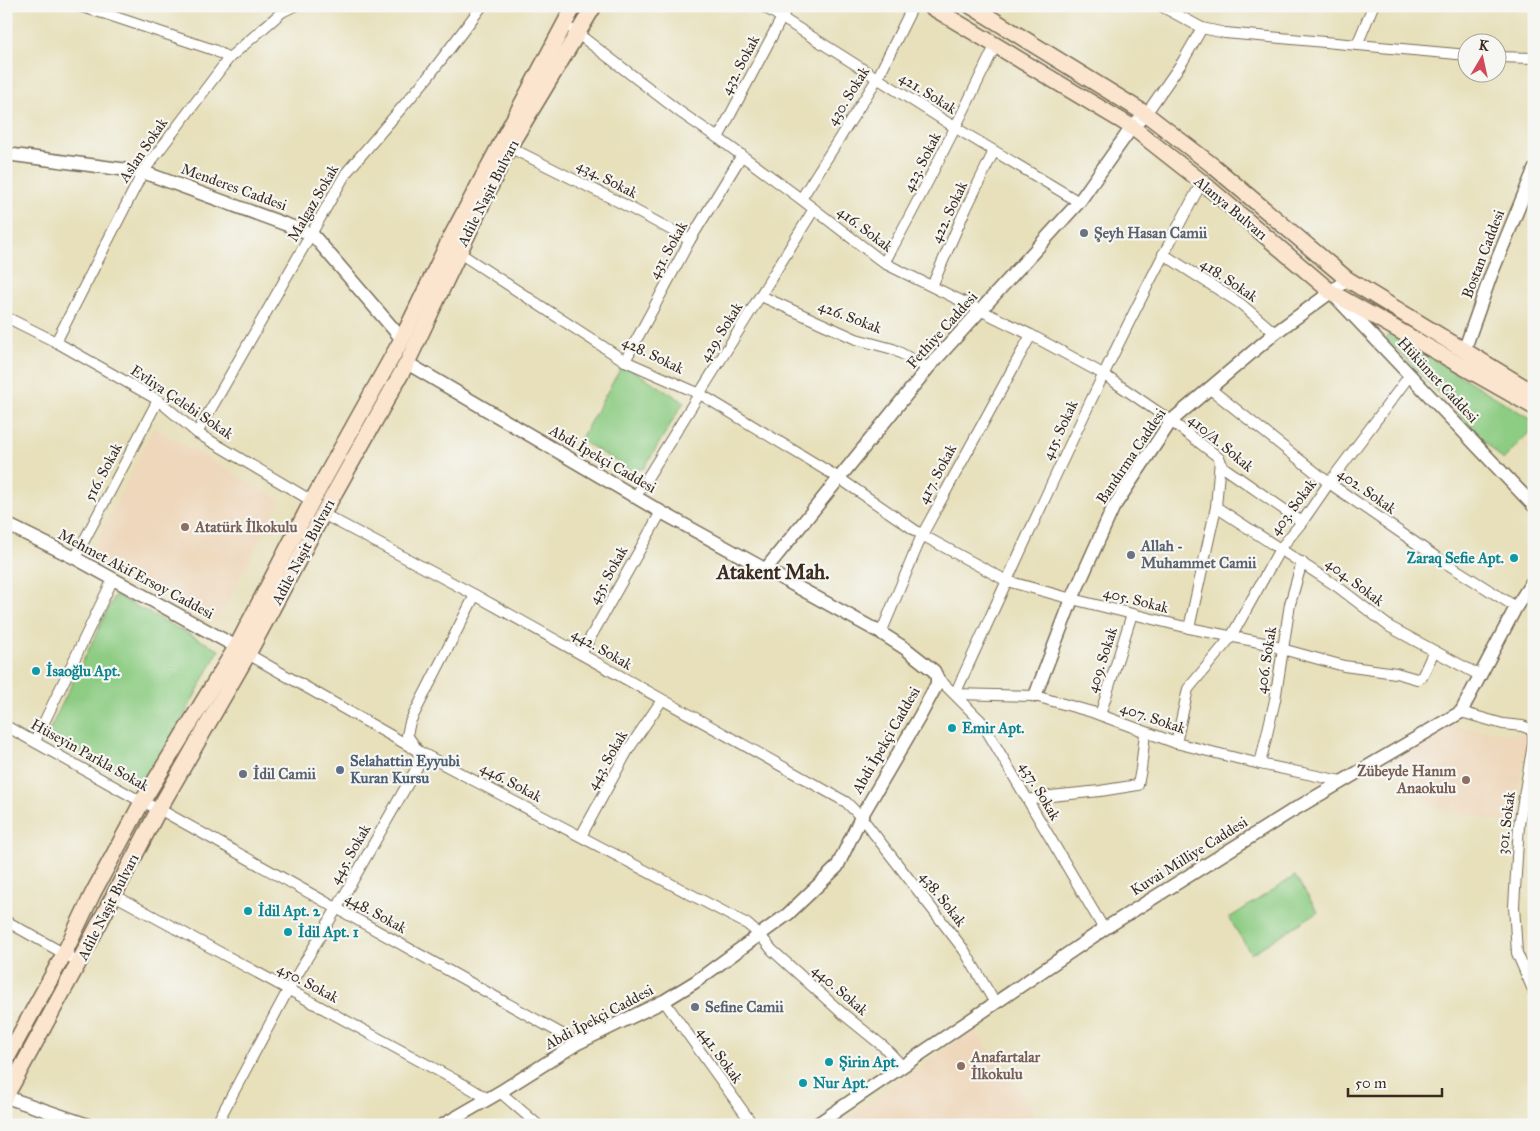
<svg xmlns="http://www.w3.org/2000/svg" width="1540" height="1131" viewBox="0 0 1540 1131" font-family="'IM FELL Great Primer',serif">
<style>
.built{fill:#eed7bb}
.green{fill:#8dcc83;stroke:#647b50}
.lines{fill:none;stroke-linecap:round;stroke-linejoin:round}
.minor-casing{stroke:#776a55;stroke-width:12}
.tertiary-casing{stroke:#776a55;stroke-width:15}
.secondary-casing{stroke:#776a55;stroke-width:18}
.minor{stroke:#fff;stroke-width:10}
.tertiary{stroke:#fff;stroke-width:12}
.secondary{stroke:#fbe5cf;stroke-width:15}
.worship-dot{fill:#6b7280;stroke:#f6f6f2;stroke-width:2}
.education-dot{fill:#8d6e63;stroke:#f6f6f2;stroke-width:2}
.culture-dot{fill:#0f9aa8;stroke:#f6f6f2;stroke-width:2}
.service-dot{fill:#5c6f8a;stroke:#f6f6f2;stroke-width:2}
.labels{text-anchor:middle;stroke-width:4.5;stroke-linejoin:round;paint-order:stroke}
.street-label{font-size:15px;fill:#3b2a1e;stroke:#f6f6f2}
.worship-label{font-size:15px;font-weight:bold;fill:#5b616d;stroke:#f6f6f2;text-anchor:start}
.education-label{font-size:15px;font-weight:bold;fill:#785e54;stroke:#f6f6f2;text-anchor:start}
.culture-label{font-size:15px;font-weight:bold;fill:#0d838f;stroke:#f6f6f2;text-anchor:start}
.service-label{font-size:15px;font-weight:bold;fill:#4e5e75;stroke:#f6f6f2;text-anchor:start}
.district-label{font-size:20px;font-weight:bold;fill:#3b2a1e;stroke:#f6f6f2}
</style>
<rect width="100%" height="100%" fill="#f6f6f2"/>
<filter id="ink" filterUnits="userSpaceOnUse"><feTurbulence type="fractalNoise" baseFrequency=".02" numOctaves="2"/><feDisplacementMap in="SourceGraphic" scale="10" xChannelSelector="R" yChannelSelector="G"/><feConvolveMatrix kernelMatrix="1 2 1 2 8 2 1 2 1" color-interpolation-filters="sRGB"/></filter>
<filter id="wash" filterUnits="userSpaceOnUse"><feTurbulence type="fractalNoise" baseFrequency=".0096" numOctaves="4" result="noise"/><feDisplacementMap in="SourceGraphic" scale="20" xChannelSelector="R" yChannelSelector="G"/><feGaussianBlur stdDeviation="1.12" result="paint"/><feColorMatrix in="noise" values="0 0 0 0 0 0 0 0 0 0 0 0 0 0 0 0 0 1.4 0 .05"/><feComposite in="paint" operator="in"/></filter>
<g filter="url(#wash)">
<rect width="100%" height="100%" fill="#e7e0bb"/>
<!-- built -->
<g class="built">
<path d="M154,427L281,501L218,620L91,553Z"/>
<path d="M1449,726L1529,736L1510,825L1435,805L1427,802L1397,759Z"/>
<path d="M974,1029L1043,1125H840L851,1115Z"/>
</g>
<!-- green -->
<g class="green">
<path d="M1389,332L1534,421V427L1503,460L1386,339Z"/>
<path d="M623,364L684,402L644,468L632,471L580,440Z"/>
<path d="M115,595L219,650L145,789L48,733Z"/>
<path d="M1295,876L1318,912L1251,954L1229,918Z"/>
</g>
</g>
<g filter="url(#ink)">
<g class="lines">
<defs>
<g id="minor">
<path d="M78,6L106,14L214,50L229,58"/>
<path d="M763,6L956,128L1079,202"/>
<path d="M1161,6L1202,28L1225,33L1468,55"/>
<path d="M573,30L680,112L718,138L801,199L884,263L1031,335L1103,374L1171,421L1213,453L1219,458L1223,467L1302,522"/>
<path d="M1357,45L1373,6"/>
<path d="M1498,57L1534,58"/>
<path d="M1146,114L1183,61L1202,28"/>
<path d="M718,138L788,6"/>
<path d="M509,147L623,204L690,240"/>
<path d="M1202,182C1111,349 1034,522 955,694L1035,696L1092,712L1176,743L1260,764L1341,781"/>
<path d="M801,199L877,79L913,6"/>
<path d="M458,252L625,361L700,394L839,478L922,535L1007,581L1072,599L1189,628L1269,644L1282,649L1344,666L1396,673L1417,679L1422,677L1434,651"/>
<path d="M1163,254L1241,304L1275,333"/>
<path d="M884,263C924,192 960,119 995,46"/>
<path d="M932,286L962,217L994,151"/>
<path d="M761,296L856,339L893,349L928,368"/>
<path d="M6,317L56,342L158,400L197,433L312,501"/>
<path d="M56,342L143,172L229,58L282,12L294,6"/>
<path d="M625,361L690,240L742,155"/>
<path d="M1209,388L1329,483L1436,557L1516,607"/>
<path d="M197,433L346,173L428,77L482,6"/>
<path d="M636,496L814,209"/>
<path d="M1216,507L1338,587L1390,627L1479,675"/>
<path d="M323,514L475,595L846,802L861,817L964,950L995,1003"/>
<path d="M75,558L158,400"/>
<path d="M1189,628L1216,507L1220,460"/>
<path d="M881,633L922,535L1031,335"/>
<path d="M248,654L418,751L747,924L760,935L772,950L842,1013L884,1047L902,1066"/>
<path d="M581,654L661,512"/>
<path d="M937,677L981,721L1104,929"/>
<path d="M1461,712L1503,724L1522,726L1533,730V744L1519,825L1514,906L1517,953L1534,992"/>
<path d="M1100,715L1132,614"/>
<path d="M6,726L142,802L159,809L578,1043"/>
<path d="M35,741L113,579"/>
<path d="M1176,743L1188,689L1231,637L1280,549L1302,522L1329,483L1410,375"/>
<path d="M1260,764L1275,700L1290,604L1302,562"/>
<path d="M1028,800L1041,797L1100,791L1138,785L1141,769L1145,733"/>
<path d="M581,836L628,750L662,700"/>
<path d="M114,895L470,1088L488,1099"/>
<path d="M6,921L79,962"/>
<path d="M664,1001L753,1125"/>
<path d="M500,1092L538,1125"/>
<path d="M216,1125L288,990L337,908L419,764L418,751L407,735L410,722L475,595"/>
</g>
<g id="tertiary">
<path d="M6,154L143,172L312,234L402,339"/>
<path d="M1347,279L1331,292L1534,506"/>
<path d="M1464,351L1491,275L1534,170"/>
<path d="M407,363L661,512L881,633L906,649L934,671L937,677V684L920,716L861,817L837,867L788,914L695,982L664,1001L578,1043L500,1092L443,1125"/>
<path d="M6,524L75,558L244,651"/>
<path d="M765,570L928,368L1079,202L1132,127L1146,114"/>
<path d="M1035,696L1072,599L1113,508L1171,421L1275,333L1331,292"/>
<path d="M6,1097L88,1125"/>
<path d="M816,1125L1104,929L1290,812L1461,712L1516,607L1534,579"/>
</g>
<g id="secondary">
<path d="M930,6L1132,127L1202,182L1331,292L1534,407"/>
<path d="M971,6L1146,114L1212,165L1347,279L1534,393"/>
<path d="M6,1060L64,954L93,893L142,802L237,646L312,501L402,339L451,237L574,6"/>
<path d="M6,1096L79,962L159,809L248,654L325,510L407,363L509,147L594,6"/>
</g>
</defs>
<!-- minor casing -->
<use href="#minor" class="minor-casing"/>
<!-- tertiary casing -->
<use href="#tertiary" class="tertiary-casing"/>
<!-- secondary casing -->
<use href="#secondary" class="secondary-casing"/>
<!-- minor -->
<use href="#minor" class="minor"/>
<!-- tertiary -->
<use href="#tertiary" class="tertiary"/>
<!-- secondary -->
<use href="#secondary" class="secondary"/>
</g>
</g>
<!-- markers -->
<g class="worship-dot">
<circle cx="1084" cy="233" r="5"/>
<circle cx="1131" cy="555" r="5"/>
<circle cx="243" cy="774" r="5"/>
<circle cx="695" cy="1007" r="5"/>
</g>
<g class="education-dot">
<circle cx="185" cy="527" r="5"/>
<circle cx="1466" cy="780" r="5"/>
<circle cx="961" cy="1066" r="5"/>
</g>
<g class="culture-dot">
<circle cx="1514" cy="558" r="5"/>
<circle cx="36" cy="671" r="5"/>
<circle cx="952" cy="728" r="5"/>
<circle cx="248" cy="911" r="5"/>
<circle cx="288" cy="932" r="5"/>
<circle cx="829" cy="1062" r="5"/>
<circle cx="803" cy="1083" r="5"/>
</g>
<circle class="service-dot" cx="340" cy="770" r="5"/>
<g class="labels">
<!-- street labels -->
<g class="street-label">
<text transform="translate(740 65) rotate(-62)" y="5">432. Sokak</text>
<text transform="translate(928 93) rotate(32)" y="5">421. Sokak</text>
<text transform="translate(848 96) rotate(-58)" y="5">430. Sokak</text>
<text transform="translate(143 150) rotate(-56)" y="5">Aslan Sokak</text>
<text transform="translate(922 162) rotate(-63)" y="5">423. Sokak</text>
<text transform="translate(607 179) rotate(27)" y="5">434. Sokak</text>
<text transform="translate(234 187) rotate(20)" y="5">Menderes Caddesi</text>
<text transform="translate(488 193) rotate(-63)" y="5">Adile Naşit Bulvarı</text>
<text transform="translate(313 203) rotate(-60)" y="5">Malgaz Sokak</text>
<text transform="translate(1231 208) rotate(40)" y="5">Alanya Bulvarı</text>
<text transform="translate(949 212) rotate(-65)" y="5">422. Sokak</text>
<text transform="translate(865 229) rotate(37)" y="5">416. Sokak</text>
<text transform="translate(668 250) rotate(-61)" y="5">431. Sokak</text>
<text transform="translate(1483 254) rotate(-69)" y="5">Bostan Caddesi</text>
<text transform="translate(1229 280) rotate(34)" y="5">418. Sokak</text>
<text transform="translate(850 317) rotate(21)" y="5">426. Sokak</text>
<text transform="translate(942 330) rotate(-48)" y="5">Fethiye Caddesi</text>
<text transform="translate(721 332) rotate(-58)" y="5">429. Sokak</text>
<text transform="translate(653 355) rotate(26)" y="5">428. Sokak</text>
<text transform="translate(1438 380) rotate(47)" y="5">Hükümet Caddesi</text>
<text transform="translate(182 402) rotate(34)" y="5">Evliya Çelebi Sokak</text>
<text transform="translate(1060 430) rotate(-65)" y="5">415. Sokak</text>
<text transform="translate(1221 443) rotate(40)" y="5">410/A. Sokak</text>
<text transform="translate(1131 456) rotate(-56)" y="5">Bandırma Caddesi</text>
<text transform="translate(603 459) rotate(30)" y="5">Abdi İpekçi Caddesi</text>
<text transform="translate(103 472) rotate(-62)" y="5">516. Sokak</text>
<text transform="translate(937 474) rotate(-62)" y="5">417. Sokak</text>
<text transform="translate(1367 491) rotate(35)" y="5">402. Sokak</text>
<text transform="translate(1293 507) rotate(-53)" y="5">403. Sokak</text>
<text transform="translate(303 552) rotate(-62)" y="5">Adile Naşit Bulvarı</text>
<text transform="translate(136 574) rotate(28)" y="5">Mehmet Akif Ersoy Caddesi</text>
<text transform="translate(608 575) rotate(-61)" y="5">435. Sokak</text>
<text transform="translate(1355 582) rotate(37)" y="5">404. Sokak</text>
<text transform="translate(1136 600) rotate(14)" y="5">405. Sokak</text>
<text transform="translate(602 649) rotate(30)" y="5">442. Sokak</text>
<text transform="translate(1102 660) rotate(-72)" y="5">409. Sokak</text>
<text transform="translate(1266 660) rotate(-81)" y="5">406. Sokak</text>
<text transform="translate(1153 718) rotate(19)" y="5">407. Sokak</text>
<text transform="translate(886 740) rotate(-60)" y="5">Abdi İpekçi Caddesi</text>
<text transform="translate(90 755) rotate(29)" y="5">Hüseyin Parkla Sokak</text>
<text transform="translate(607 760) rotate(-60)" y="5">443. Sokak</text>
<text transform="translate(511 782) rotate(28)" y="5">446. Sokak</text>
<text transform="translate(1040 791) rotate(59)" y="5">437. Sokak</text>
<text transform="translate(1506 823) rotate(-83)" y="5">301. Sokak</text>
<text transform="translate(350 854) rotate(-60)" y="5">445. Sokak</text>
<text transform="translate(1189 856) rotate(-32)" y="5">Kuvai Milliye Caddesi</text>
<text transform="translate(943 899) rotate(52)" y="5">438. Sokak</text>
<text transform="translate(108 907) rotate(-63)" y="5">Adile Naşit Bulvarı</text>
<text transform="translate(376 913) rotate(29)" y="5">448. Sokak</text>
<text transform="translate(308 983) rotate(28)" y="5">450. Sokak</text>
<text transform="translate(840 990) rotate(41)" y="5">440. Sokak</text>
<text transform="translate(599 1017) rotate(-28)" y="5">Abdi İpekçi Caddesi</text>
<text transform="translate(720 1055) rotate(54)" y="5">441. Sokak</text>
</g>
<!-- worship labels -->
<g class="worship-label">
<text x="1094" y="238">Şeyh Hasan Camii</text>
<text x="1141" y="551">Allah -<tspan x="1141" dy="17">Muhammet Camii</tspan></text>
<text x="253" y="779">İdil Camii</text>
<text x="705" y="1012">Sefine Camii</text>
</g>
<!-- education labels -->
<g class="education-label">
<text x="195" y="532">Atatürk İlkokulu</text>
<text x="1456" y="776" text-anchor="end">Zübeyde Hanım<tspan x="1456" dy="17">Anaokulu</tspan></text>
<text x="971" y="1062">Anafartalar<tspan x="971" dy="17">İlkokulu</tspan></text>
</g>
<!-- culture labels -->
<g class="culture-label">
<text x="1504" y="563" text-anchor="end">Zaraq Sefie Apt.</text>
<text x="46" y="676">İsaoğlu Apt.</text>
<text x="962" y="733">Emir Apt.</text>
<text x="258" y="916">İdil Apt. 2</text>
<text x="298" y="937">İdil Apt. 1</text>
<text x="839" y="1067">Şirin Apt.</text>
<text x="813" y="1088">Nur Apt.</text>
</g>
<!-- service labels -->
<g class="service-label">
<text x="350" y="766">Selahattin Eyyubi<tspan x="350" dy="17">Kuran Kursu</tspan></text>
</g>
<!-- district labels -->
<g class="district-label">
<text x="773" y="579">Atakent Mah.</text>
</g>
</g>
<!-- margin -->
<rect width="1540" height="1131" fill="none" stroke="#f6f6f2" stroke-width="25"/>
<!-- north arrow -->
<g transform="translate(1482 58) rotate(9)"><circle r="24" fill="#f6f6f2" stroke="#aba49d"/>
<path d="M0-4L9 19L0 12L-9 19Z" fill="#d1495b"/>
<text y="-8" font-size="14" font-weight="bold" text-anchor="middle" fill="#3b2a1e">K</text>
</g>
<!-- scale -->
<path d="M1348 1088v8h94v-8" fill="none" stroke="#3b2a1e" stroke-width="2.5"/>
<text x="1355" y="1088" font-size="15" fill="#3b2a1e" stroke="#f6f6f2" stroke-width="4" paint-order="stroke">50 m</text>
</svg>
